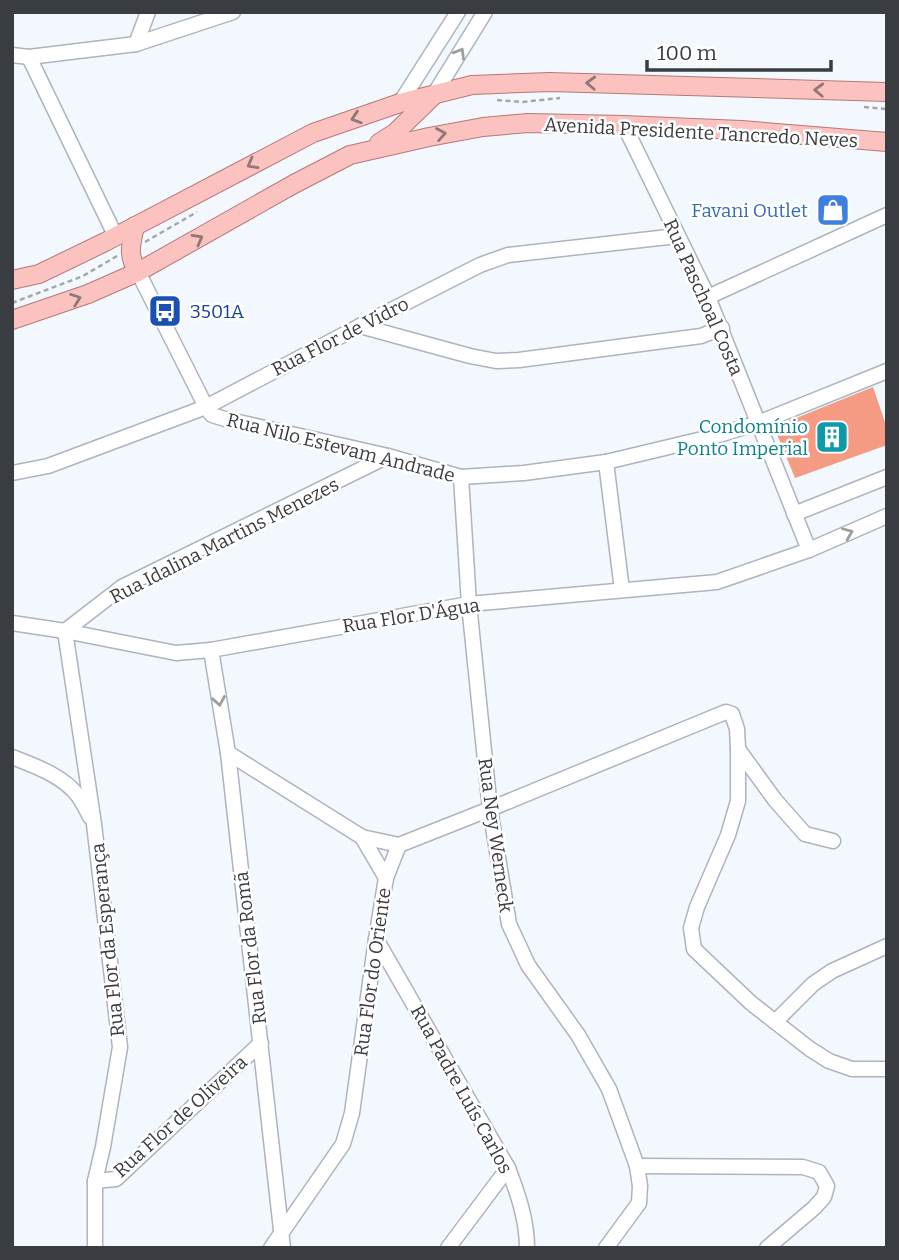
<svg xmlns="http://www.w3.org/2000/svg" width="899" height="1260" viewBox="0 0 899 1260" font-family="Bitter,serif">
<style>
.building{fill:#f59b84}
.lines{fill:none;stroke-linecap:round;stroke-linejoin:round}
.minor-casing{stroke:#adb4be;stroke-width:17}
.major-casing{stroke:#b57977;stroke-width:20}
.path{stroke:#a3a7ac;stroke-width:2.5;stroke-dasharray:5 3.5;stroke-linecap:butt}
.minor{stroke:#fff;stroke-width:14}
.major{stroke:#fbc2bf;stroke-width:18}
.oneway{stroke:#9c9ea0}
.oneway2{stroke:#907879}
.labels{text-anchor:middle;stroke-width:5;stroke-linejoin:round;paint-order:stroke}
.street-label{font-size:19px;fill:#393c40;stroke:#fff}
.shop-label{font-size:19px;fill:#366cbe;stroke:#fff;text-anchor:end}
.transit-label{font-size:19px;fill:#164399;stroke:#fff;text-anchor:start}
.culture-label{font-size:19px;fill:#0d838f;stroke:#fff;text-anchor:end}
</style>
<rect width="100%" height="100%" fill="#f3f8fe"/>
<!-- building -->
<path class="building" d="M873,387L887,428V445L795,478L774,427Z"/>
<g class="lines">
<defs>
<g id="minor">
<path d="M136,44L148,12"/>
<path d="M12,55L29,57L136,44L233,12"/>
<path d="M29,57L116,237"/>
<path d="M435,93L485,12"/>
<path d="M400,103L458,12"/>
<path d="M624,125L708,297L809,550"/>
<path d="M138,272L206,407L212,415L225,419L388,456L461,477L524,473L606,462L719,435L758,423L887,371"/>
<path d="M708,297L887,215"/>
<path d="M360,326L470,356L496,361L519,360L701,336L722,328"/>
<path d="M606,462L622,590"/>
<path d="M12,473L48,466L206,407L360,326L480,265L508,255L677,236"/>
<path d="M461,477L469,604L490,809L509,924L528,965L578,1035L609,1089L637,1166L640,1186L639,1203L606,1248"/>
<path d="M794,514L887,477"/>
<path d="M12,623L65,631L176,653L211,650L469,604L717,582L809,550L887,516"/>
<path d="M211,650L228,753L283,1248"/>
<path d="M738,749L775,800L805,834L833,841"/>
<path d="M228,753L362,837L386,878"/>
<path d="M12,757C35,766 64,776 79,797C83,803 87,810 90,817"/>
<path d="M362,837L399,845L490,809L716,716L726,712L732,714L737,729L738,749V801L728,835L697,907L691,928L694,949L751,1003L810,1049L829,1061L852,1069H887"/>
<path d="M376,939L508,1168C518,1194 527,1220 527,1248"/>
<path d="M775,1022L813,984L832,971L887,946"/>
<path d="M637,1166L803,1167L819,1172L827,1186L824,1197L814,1208L767,1248"/>
<path d="M95,1181L116,1179L261,1043"/>
<path d="M95,1248V1181L103,1147L120,1047L94,824L65,631L122,587L388,456"/>
<path d="M271,1248L343,1144L352,1113L376,939L386,878L399,845"/>
<path d="M448,1248L508,1168"/>
</g>
<g id="major">
<path d="M379,143L395,133L434,95"/>
<path d="M135,226C131,245 127,255 138,272"/>
<path d="M12,280L39,274L105,242L313,133L400,103L472,85L550,82L887,92"/>
<path d="M12,320L88,294L138,272L294,184L350,155L429,137L483,127L528,123L624,125L741,130L887,142"/>
</g>
</defs>
<!-- minor casing -->
<use href="#minor" class="minor-casing"/>
<!-- major casing -->
<use href="#major" class="major-casing"/>
<!-- path -->
<g class="path">
<path d="M497,100L522,102L560,98"/>
<path d="M864,107L887,109"/>
<path d="M145,242L197,212"/>
<path d="M12,303L83,276L117,256"/>
</g>
<!-- minor -->
<use href="#minor" class="minor"/>
<!-- major -->
<use href="#major" class="major"/>
</g>
<!-- one-way arrows -->
<defs><path id="oneway-chevron" d="M-2-3.5L2.5 0L-2 3.5" fill="none" stroke-width="1.6" stroke-linecap="round" stroke-linejoin="round" transform="scale(1.75)"/></defs>
<g class="oneway">
<use href="#oneway-chevron" transform="translate(460 53) rotate(-59)"/>
<use href="#oneway-chevron" transform="translate(848 533) rotate(-23)"/>
<use href="#oneway-chevron" transform="translate(219 701) rotate(80)"/>
</g>
<g class="oneway2">
<use href="#oneway-chevron" transform="translate(591 83) rotate(-178)"/>
<use href="#oneway-chevron" transform="translate(819 90) rotate(-178)"/>
<use href="#oneway-chevron" transform="translate(356 118) rotate(162)"/>
<use href="#oneway-chevron" transform="translate(441 134) rotate(-10)"/>
<use href="#oneway-chevron" transform="translate(252 164) rotate(151)"/>
<use href="#oneway-chevron" transform="translate(198 239) rotate(-29)"/>
<use href="#oneway-chevron" transform="translate(76 299) rotate(-20)"/>
</g>
<!-- icons -->
<defs>
<symbol id="shop-square" viewBox="-11 -11 22 22"><rect x="-9" y="-9" width="18" height="18" rx="4" fill="#3f7fe0" stroke="#fff"/><path d="M-5-2.5h2.3a2.7 3.5 0 0 1 5.4 0H5L5.5 6h-11ZM-1.5-2.5h3a1.5 2.3 0 0 0-3 0Z" fill="#fff"/></symbol>
<symbol id="bus-square" viewBox="-11 -11 22 22"><rect x="-9" y="-9" width="18" height="18" rx="4" fill="#1a4fb4" stroke="#fff"/><path d="M-5-6H5V4H4V6H2V4H-2V6H-4V4H-5ZM-3.5-4V0h7V-4ZM-3.5 1.2v1.5H-2V1.2ZM2 1.2v1.5H3.5V1.2Z" fill="#fff"/></symbol>
<symbol id="building-square" viewBox="-11 -11 22 22"><rect x="-9" y="-9" width="18" height="18" rx="4" fill="#0f9aa8" stroke="#fff"/><path d="M-4-6H4V6H1V3H-1V6H-4ZM-2.5-4.3h1.7v1.8h-1.7ZM.8-4.3h1.7v1.8H.8ZM-2.5-1h1.7V.8h-1.7ZM.8-1h1.7V.8H.8Z" fill="#fff"/></symbol>
</defs>
<g fill-rule="evenodd">
<use href="#shop-square" x="814" y="191" width="38" height="38"/>
<use href="#bus-square" x="146" y="292" width="38" height="38"/>
<use href="#building-square" x="813" y="418" width="38" height="38"/>
</g>
<g class="labels">
<!-- street labels -->
<g class="street-label">
<text transform="translate(701 132) rotate(3)" y="7">Avenida Presidente Tancredo Neves</text>
<text transform="translate(704 297) rotate(66)" y="7">Rua Paschoal Costa</text>
<text transform="translate(340 336) rotate(-27)" y="7">Rua Flor de Vidro</text>
<text transform="translate(341 447) rotate(14)" y="7">Rua Nilo Estevam Andrade</text>
<text transform="translate(224 540) rotate(-27)" y="7">Rua Idalina Martins Menezes</text>
<text transform="translate(411 615) rotate(-9)" y="7">Rua Flor D'Água</text>
<text transform="translate(496 835) rotate(82)" y="7">Rua Ney Werneck</text>
<text transform="translate(107 940) rotate(-96)" y="7">Rua Flor da Esperança</text>
<text transform="translate(250 948) rotate(-97)" y="7">Rua Flor da Romã</text>
<text transform="translate(372 972) rotate(-82)" y="7">Rua Flor do Oriente</text>
<text transform="translate(462 1089) rotate(61)" y="7">Rua Padre Luís Carlos</text>
<text transform="translate(180 1116) rotate(-42)" y="7">Rua Flor de Oliveira</text>
</g>
<!-- shop labels -->
<g class="shop-label">
<text x="808" y="217">Favani Outlet</text>
</g>
<!-- transit labels -->
<g class="transit-label">
<text x="190" y="318">3501A</text>
</g>
<!-- culture labels -->
<g class="culture-label">
<text x="808" y="433">Condomínio<tspan x="808" dy="22">Ponto Imperial</tspan></text>
</g>
</g>
<!-- border -->
<rect width="899" height="1260" fill="none" stroke="#393c40" stroke-width="28"/>
<!-- scale -->
<path d="M647 60v10h184v-10" fill="none" stroke="#393c40" stroke-width="3.5"/>
<text x="657" y="60" font-size="21" fill="#393c40" stroke="#ffffff" stroke-width="5" paint-order="stroke">100 m</text>
</svg>
